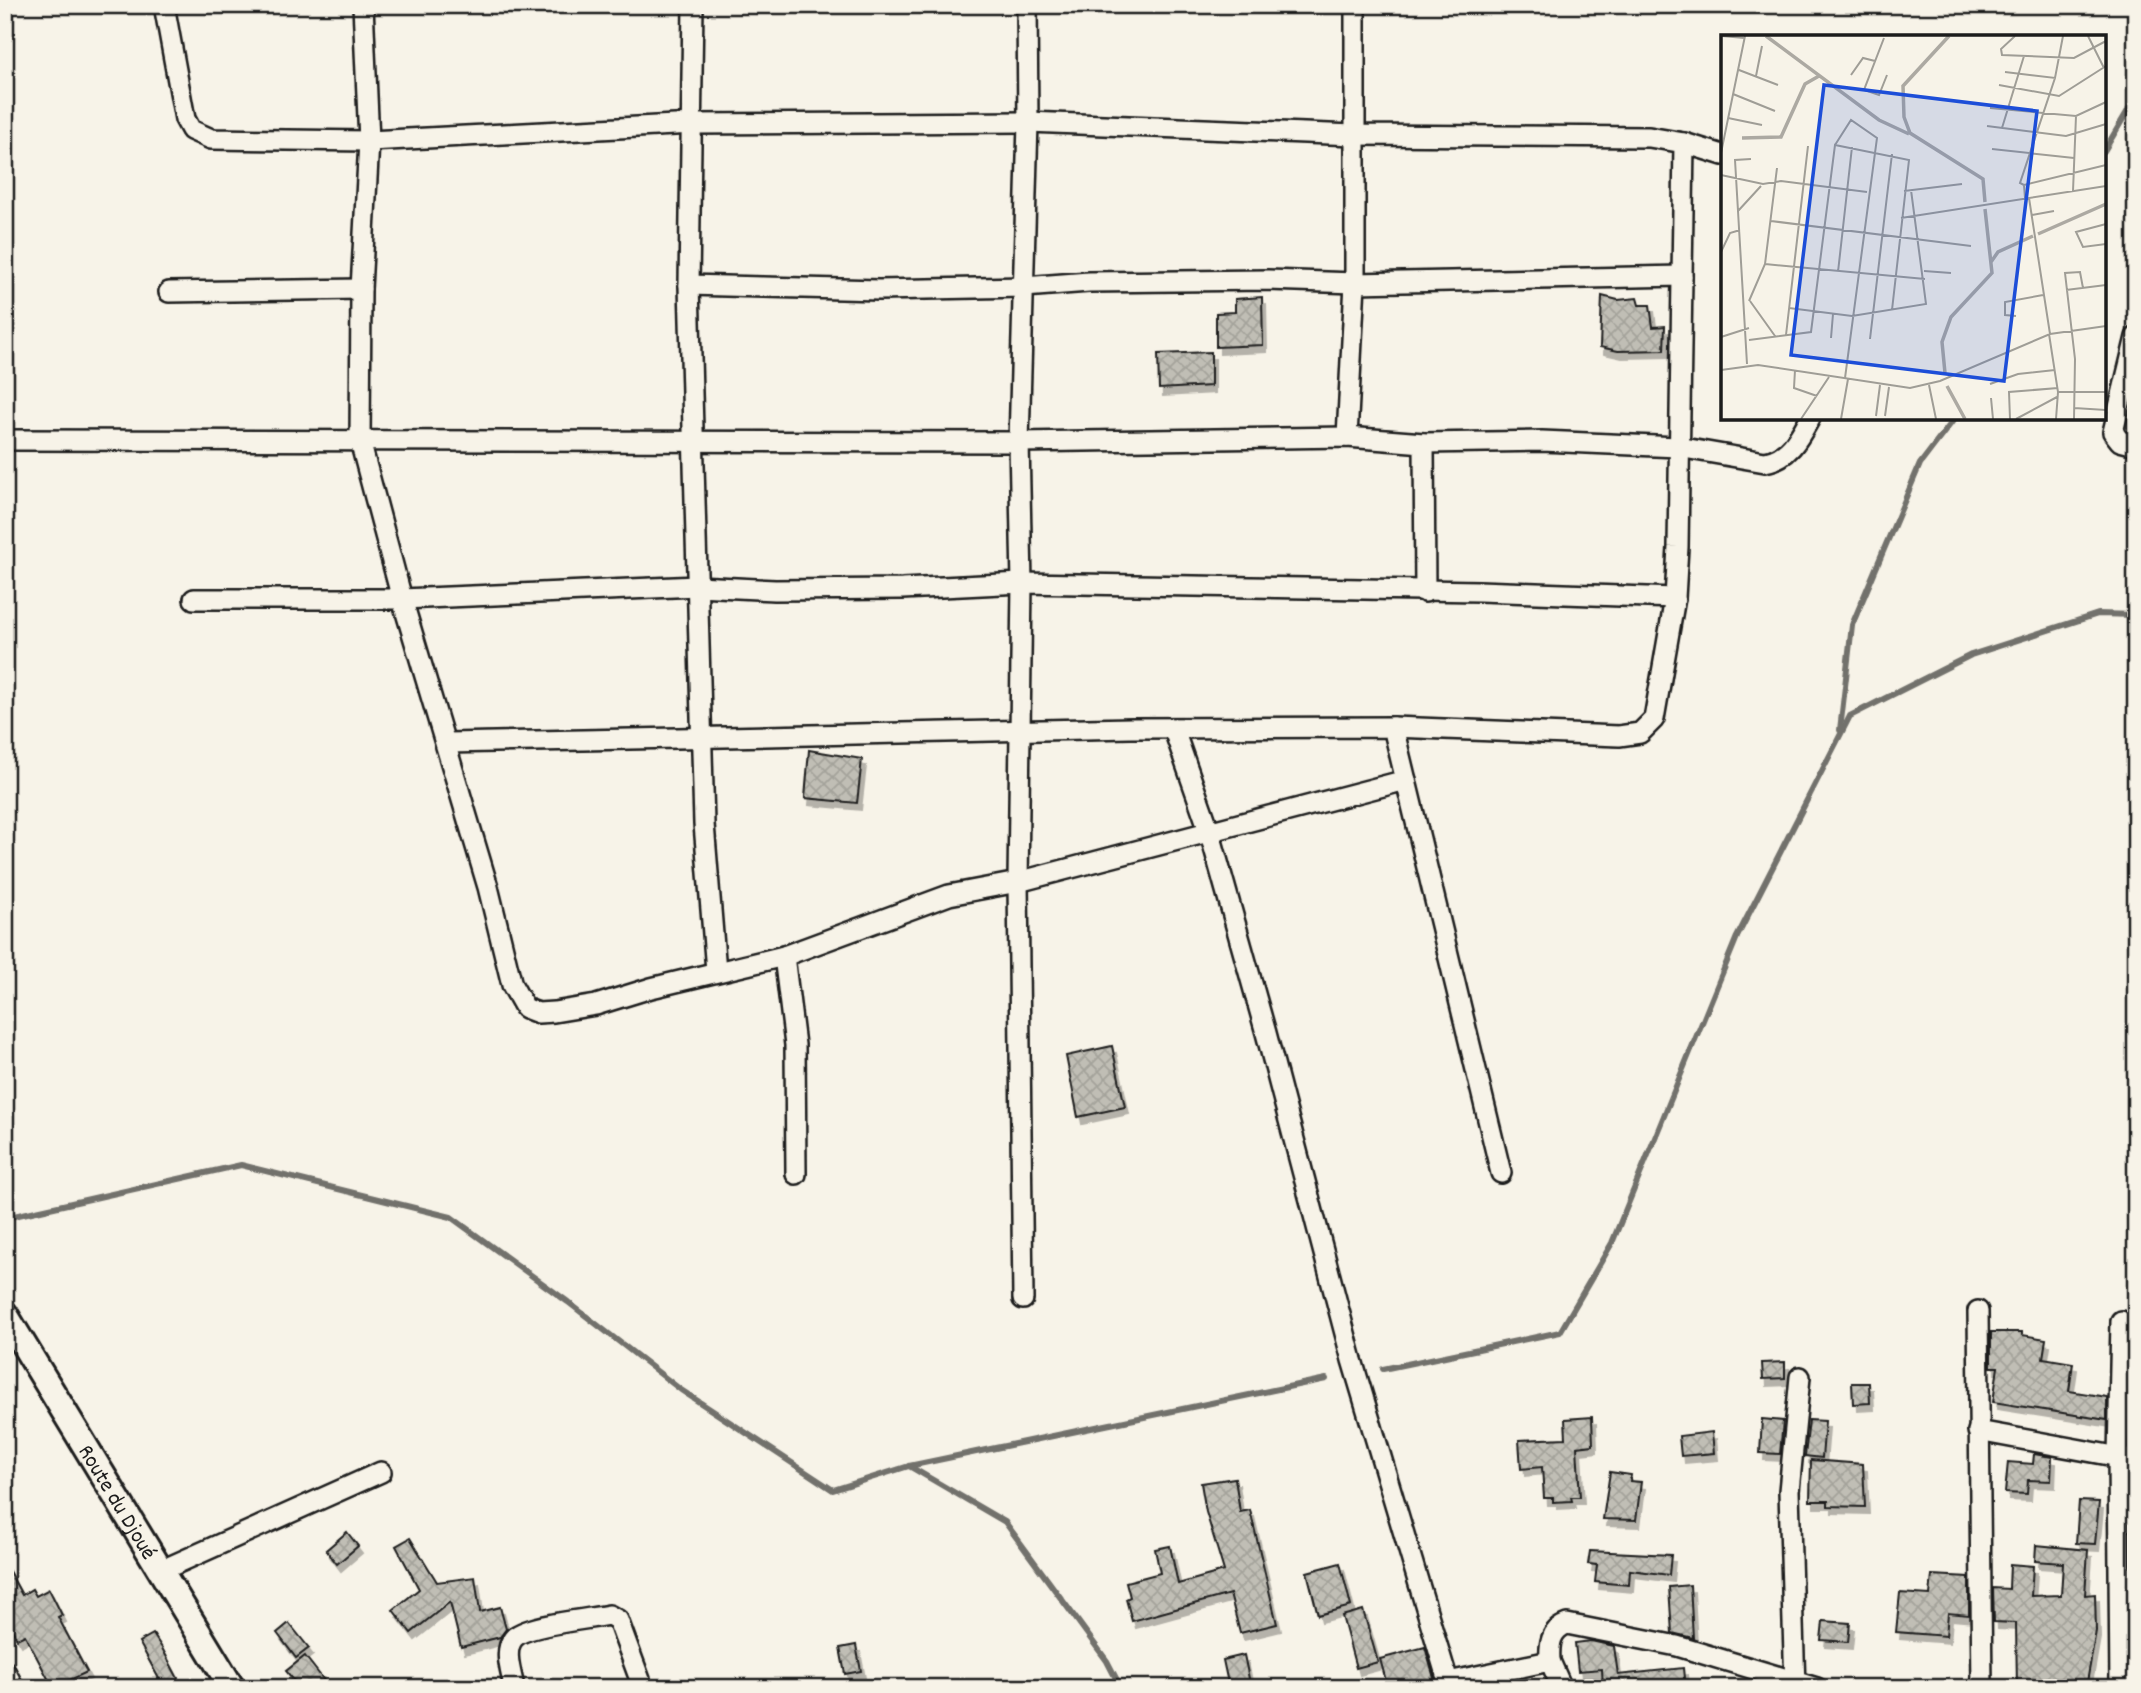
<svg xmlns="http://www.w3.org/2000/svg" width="2141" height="1693" viewBox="0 0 2141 1693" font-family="Dekko,sans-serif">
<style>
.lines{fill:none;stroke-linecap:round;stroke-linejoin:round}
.stream{stroke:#72716c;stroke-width:6}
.building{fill:url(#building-cross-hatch);stroke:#1c1c1c;stroke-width:2;filter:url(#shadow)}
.minor-casing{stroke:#1c1c1c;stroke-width:24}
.major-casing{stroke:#1c1c1c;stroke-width:30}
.minor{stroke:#f7f3e8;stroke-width:19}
.major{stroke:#f7f3e8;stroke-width:24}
.labels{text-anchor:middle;stroke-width:5;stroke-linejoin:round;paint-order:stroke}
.street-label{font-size:23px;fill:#1c1c1c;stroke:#f7f3e8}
.inset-river{fill:none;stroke:#aca9a2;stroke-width:3.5}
.inset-road{fill:none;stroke:#9f9d96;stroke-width:2}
.view{fill:#1d4ed8;fill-opacity:0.15;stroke:#1d4ed8;stroke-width:3.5}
.inset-edge{fill:none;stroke:#1c1c1c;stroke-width:3.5}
</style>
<defs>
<pattern id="building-cross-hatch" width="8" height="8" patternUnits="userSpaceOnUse" patternTransform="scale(1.75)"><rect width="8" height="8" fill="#c0beb5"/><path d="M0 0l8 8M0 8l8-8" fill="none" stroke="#a4a39b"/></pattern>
<filter id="shadow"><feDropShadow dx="4" dy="7" stdDeviation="0" flood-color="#0004"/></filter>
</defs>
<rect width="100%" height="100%" fill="#f7f3e8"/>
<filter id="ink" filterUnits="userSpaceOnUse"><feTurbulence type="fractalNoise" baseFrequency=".0143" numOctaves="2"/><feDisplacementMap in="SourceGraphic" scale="14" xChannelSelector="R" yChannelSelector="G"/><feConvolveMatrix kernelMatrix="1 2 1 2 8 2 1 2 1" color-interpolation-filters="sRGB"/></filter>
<g filter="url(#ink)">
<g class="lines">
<!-- stream -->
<g class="stream">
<path d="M2104,151L2136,97"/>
<path d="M1840,730L1852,625L1920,464L1955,418"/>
<path d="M5,1218L241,1165L451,1217L568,1302L681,1390L833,1490L909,1466L1326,1379"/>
<path d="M1383,1369L1560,1332L1612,1243L1737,937L1850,716L1971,655L2098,614L2136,615"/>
<path d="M909,1466L1005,1522L1107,1661L1121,1688"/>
</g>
</g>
<!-- building -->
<g class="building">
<path d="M1602,296L1618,300L1637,298L1639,305H1650L1653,327L1665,326L1664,350L1618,351L1600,347Z"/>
<path d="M1262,297L1263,345L1216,347V313L1235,312V299Z"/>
<path d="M1211,352V386L1159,389L1158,354Z"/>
<path d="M809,750L862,759L857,803L805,798Z"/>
<path d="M1112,1046L1125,1107L1078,1117L1066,1056Z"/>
<path d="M1991,1332H2022V1335L2046,1339L2043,1358L2073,1363L2069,1391L2107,1397V1420L1993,1402L1998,1367H1991Z"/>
<path d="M1785,1362V1378L1763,1379L1762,1363Z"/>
<path d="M1852,1383H1869L1870,1403L1853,1404Z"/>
<path d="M1592,1417L1593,1445L1577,1447L1580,1497H1571L1572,1501L1553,1502V1498H1544L1542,1467L1521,1469L1519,1440L1566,1438L1565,1419Z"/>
<path d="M1762,1419L1783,1421L1780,1454L1760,1453Z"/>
<path d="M1809,1420L1825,1421L1822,1458L1805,1456Z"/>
<path d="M1712,1432L1714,1453L1681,1456L1679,1436Z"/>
<path d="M2034,1454L2052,1457L2051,1481L2028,1480L2027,1494L2005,1493L2008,1462L2033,1464Z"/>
<path d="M1811,1460L1863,1464L1865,1507L1828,1506V1501H1810Z"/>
<path d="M1610,1472L1631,1475L1630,1481L1641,1482L1636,1520L1603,1519Z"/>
<path d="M1235,1478L1240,1512L1250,1510L1277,1624L1240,1633L1230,1594L1132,1621L1126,1599L1130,1597L1126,1582L1160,1573L1155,1549L1170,1546L1178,1584L1224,1571L1206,1512L1201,1483Z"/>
<path d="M2079,1501L2099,1502L2095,1544L2076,1543Z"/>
<path d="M347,1532L358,1546L337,1564L326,1550Z"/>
<path d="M410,1538L437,1582L475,1577L480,1612L500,1607L506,1629L500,1637L461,1647L450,1602L411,1633L393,1610L419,1589L396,1546Z"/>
<path d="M2036,1545L2088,1550L2085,1595L2095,1594L2096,1631L2086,1688H2017L2016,1623L1994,1622L1993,1588L2009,1589L2010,1564L2033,1566L2031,1596L2061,1595L2063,1563L2035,1561Z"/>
<path d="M1590,1551L1671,1555L1669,1575L1630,1570L1629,1585L1595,1582L1597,1565L1588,1564Z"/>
<path d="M1340,1563L1351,1606L1318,1615L1307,1572Z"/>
<path d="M5,1564L22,1595L32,1589L36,1596L49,1589L62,1615L58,1617L87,1672L53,1688L25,1635L17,1639L5,1616Z"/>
<path d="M1932,1575L1969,1577V1615L1948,1613L1946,1636L1896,1632L1900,1593L1930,1595Z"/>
<path d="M1690,1585L1693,1638L1672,1633L1669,1587Z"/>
<path d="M1363,1610L1378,1662L1356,1668L1342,1616Z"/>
<path d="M1823,1621L1850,1623L1848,1642L1821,1640Z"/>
<path d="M289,1623L309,1648L296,1658L277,1633Z"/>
<path d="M153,1634L162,1648L183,1688H164L139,1642Z"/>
<path d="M1591,1641L1614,1646L1618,1675L1683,1668L1685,1688H1603L1602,1669L1578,1671L1575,1643Z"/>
<path d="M856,1645L861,1671L845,1674L840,1648Z"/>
<path d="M1425,1647L1436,1685L1388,1688L1380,1659Z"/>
<path d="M1244,1655L1251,1688H1229L1223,1660Z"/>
<path d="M305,1656L330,1688H300L286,1671Z"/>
</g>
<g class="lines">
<defs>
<g id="minor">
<path d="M164,5L185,119L191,130L211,139L369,141L694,124L1028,122L1354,135L1649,137L1684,143L1678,547L1675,598L1654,719L1640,733L1619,736L1393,727L1131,728L448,743"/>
<path d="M363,5L369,141L361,289L360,441L402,599L488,887L512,985L525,1008L538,1013L554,1012L596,1005L651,988L784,956L949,895L1018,882L1406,780"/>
<path d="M693,5L689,285L704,824L716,971"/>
<path d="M1684,143L1723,155"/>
<path d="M689,285L879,290L1024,287L1089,282L1268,280L1355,283L1682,276"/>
<path d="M169,292L361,289"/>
<path d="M2136,337L2113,432L2120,441L2136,445"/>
<path d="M1347,437L1355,283V5"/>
<path d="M5,440L1019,442L1347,437L1424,443L1542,441L1678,447L1765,462C1789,458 1799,438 1810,418"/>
<path d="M1424,443L1425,592"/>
<path d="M194,599H402L697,586L775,590L902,589L1022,583L1479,591L1675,598"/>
<path d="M1393,727L1501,1173"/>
<path d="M1174,730L1209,830L1266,1033L1352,1360L1450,1688"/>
<path d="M784,956L795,1045L796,1174"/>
<path d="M1023,1299L1018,882L1022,583L1019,442L1028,122L1027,5"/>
<path d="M1978,1311L1982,1688"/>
<path d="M1978,1431L2136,1460"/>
<path d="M160,1571L381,1472"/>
<path d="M1550,1661C1549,1645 1550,1630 1567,1624L1677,1646L1817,1688"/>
<path d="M5,1671L14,1688"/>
<path d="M1448,1682L1550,1661L1562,1688"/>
<path d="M514,1688C512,1674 503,1652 513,1639C523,1625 590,1619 609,1615L618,1620L643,1688"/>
<path d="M1795,1688L1789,1491L1800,1377"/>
<path d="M2120,1688L2118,1456L2121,1321"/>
</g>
<g id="major">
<path id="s1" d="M5,1314L232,1688"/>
</g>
</defs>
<!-- minor casing -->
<use href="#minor" class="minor-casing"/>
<!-- major casing -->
<use href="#major" class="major-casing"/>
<!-- minor -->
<use href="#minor" class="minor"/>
<!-- major -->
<use href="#major" class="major"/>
</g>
</g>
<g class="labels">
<!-- street labels -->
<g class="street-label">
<text dy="8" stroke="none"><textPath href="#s1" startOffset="219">Route du Djoué</textPath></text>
</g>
</g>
<!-- overview -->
<g transform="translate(1721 35)">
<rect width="385" height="385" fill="#f7f3e8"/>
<path class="inset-river" d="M45,1L158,85L188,99M228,1L182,51L183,82L189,98L262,144L264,167M21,103L60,102L84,49L98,41M317,199L385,169M270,227L277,217L312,201M224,338L221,307L230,282L271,238L264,174M226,351L244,384"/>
<path class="inset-road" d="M0,1L24,3M294,1L280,14L281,20L353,23L385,6M367,1L383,33M163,3L143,55L158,60L166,40M18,35L57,50M284,37L334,43L342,1M130,40L142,23L154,26M35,41L41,11M278,50L338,61L385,31M12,59L54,76M269,73L355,81L385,67M7,83L41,90M266,91L345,101L385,89M281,93L303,21M114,110L130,85L156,103L124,343M271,114L353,123M0,118L24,1M0,140L42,149L60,146L146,157M303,150L299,148L334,43M183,156L241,149M352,156L355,81M304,163L303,150L385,130M308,163L329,299M17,176L40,151M311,180L333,176M180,183L385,151M50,186L250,211M385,189L355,197L362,212L385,209M0,217L9,198L19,195M44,229L204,244M203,236L230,238M117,237L131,112M345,255L385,250M28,266L44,229L56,133M29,266L54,301M68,273L131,281L205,269L190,155M295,281L284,280V267L322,260M328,299L337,357L335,384M65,300L87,111M0,302L28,293M110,303L112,279M149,304L171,119M28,305L90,297L114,110L188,125L171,275M26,329L14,125L30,124M0,335L37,330L189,353L219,346L329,299L385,291M74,335L73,353L96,361M269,349L297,339L334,335M208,350L215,384M337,357H385M270,363L272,384M353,373L385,375M155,381L159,350M164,381L168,352M80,384L108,342M120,384L127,344M289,384L288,357L337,353M295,384L336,362M353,384L354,324L344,238L359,237L362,253"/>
<path class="view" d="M103,50L316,76L283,346L70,320Z"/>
<rect width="385" height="385" class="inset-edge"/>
</g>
<!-- margin -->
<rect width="2141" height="1693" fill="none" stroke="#f7f3e8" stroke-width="28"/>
<rect x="14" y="14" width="2113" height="1665" fill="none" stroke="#1c1c1c" stroke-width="2.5" filter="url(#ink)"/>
</svg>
